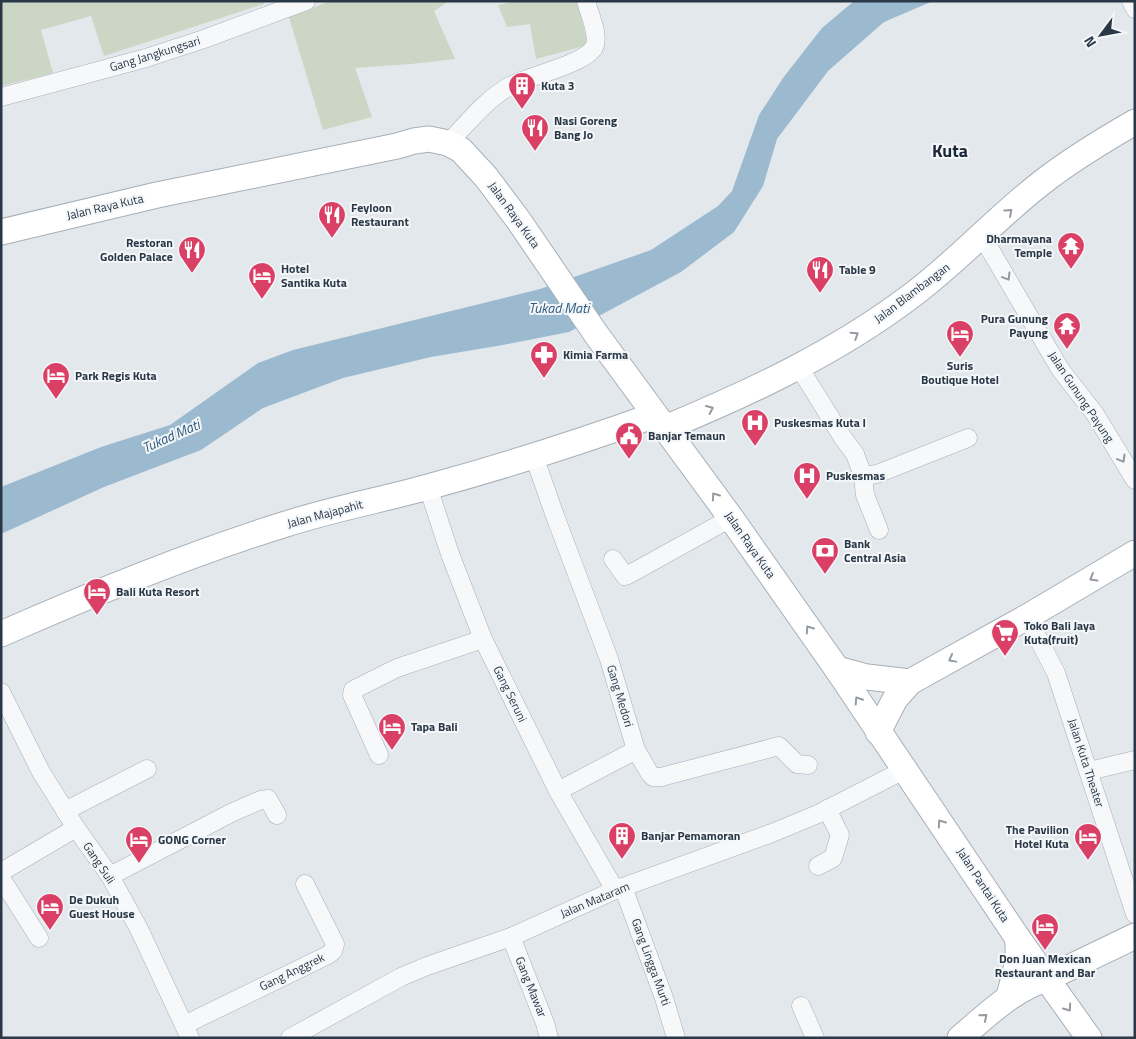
<svg xmlns="http://www.w3.org/2000/svg" width="1136" height="1039" viewBox="0 0 1136 1039" font-family="'Titillium Web',sans-serif">
<style>
.green{fill:#cbd7c4}
.water{fill:#9cbacf}
.lines{fill:none;stroke-linecap:round;stroke-linejoin:round}
.street-casing{stroke:#a7afb8;stroke-width:19}
.secondary-casing{stroke:#a7afb8;stroke-width:27}
.street{stroke:#f7f8fa;stroke-width:18}
.secondary{stroke:#fff;stroke-width:25}
.oneway{stroke:#949ba3}
.oneway2{stroke:#9098a0}
.labels{text-anchor:middle;stroke-width:4;stroke-linejoin:round;paint-order:stroke}
.street-label{font-size:12px;fill:#293747;stroke:#f4f7f9}
.poi-label{font-size:12px;font-weight:bold;fill:#293747;stroke:#f4f7f9;text-anchor:start}
.water-label{font-size:14px;font-style:italic;fill:#2f5a7f;stroke:#f4f7f9}
.district-label{font-size:18px;font-weight:bold;fill:#1b2838;stroke:#f4f7f9}
</style>
<rect width="100%" height="100%" fill="#e3e8ed"/>
<!-- green -->
<g class="green">
<path d="M1,1H263L264,4L104,56L91,16L41,30L53,73L1,86Z"/>
<path d="M330,1H449L434,11L455,59L411,64L355,68L372,117L323,130L289,17Z"/>
<path d="M515,1H577L588,45L536,59L530,24L507,27L498,5Z"/>
</g>
<!-- water -->
<path class="water" d="M854,1H933L884,22L828,71L777,139L763,186L734,232L681,272L569,332L503,345L431,357L343,378L263,408L201,450L104,487L1,534V487L101,447L170,425L258,363L293,350L540,289L651,250L718,206L732,191L759,115L783,78L822,28Z"/>
<g class="lines">
<defs>
<g id="street">
<path d="M1131,1L1135,9"/>
<path d="M1,97L146,58L204,39L306,1"/>
<path d="M448,143C467,124 486,99 510,86C529,76 581,65 593,49C601,38 589,13 586,1"/>
<path d="M982,236L1060,369L1095,414L1135,480"/>
<path d="M799,367L843,438L855,454L863,476L877,474L968,438"/>
<path d="M534,456L555,516L609,659L636,750L650,774L653,777H661L779,746L797,764L808,765"/>
<path d="M863,476L865,495L879,530"/>
<path d="M428,487L450,554L483,639L558,791L615,890"/>
<path d="M613,559L625,576L628,575L731,518"/>
<path d="M1027,617L1056,673L1135,914"/>
<path d="M1,692L41,772L76,828L110,876L139,929L190,1038"/>
<path d="M379,755L352,695L353,690L397,668L483,639"/>
<path d="M1089,771L1135,760"/>
<path d="M558,791L636,750"/>
<path d="M65,811L147,769"/>
<path d="M818,866L833,858L840,835L827,809"/>
<path d="M1,872L76,828"/>
<path d="M110,876L233,812L261,800L268,799L277,815"/>
<path d="M1,878L39,938"/>
<path d="M623,887L664,998L676,1038"/>
<path d="M511,937L545,1023L549,1038"/>
<path d="M801,1006L815,1038"/>
<path d="M184,1025L328,955L333,951L335,944L305,884"/>
<path d="M290,1038L401,977L427,966L511,937L615,890L772,833L818,814L904,770"/>
</g>
<g id="secondary">
<path d="M1,232L157,195L397,146L414,141L429,139L448,143L461,150L486,177L519,221L596,334L731,518L837,669L1017,937L1089,1038"/>
<path d="M665,428C752,392 837,352 911,296C957,262 995,219 1040,184C1069,161 1102,141 1135,122"/>
<path d="M1,634C94,593 189,554 286,524C333,509 381,500 428,487C505,466 580,442 655,415"/>
<path d="M837,669L867,677L910,682"/>
<path d="M878,732L895,699L910,682L1027,617L1135,553"/>
<path d="M1009,996C1014,977 1021,958 1017,937"/>
<path d="M960,1038C987,1015 1013,989 1048,978L1135,936"/>
</g>
</defs>
<!-- street casing -->
<use href="#street" class="street-casing"/>
<!-- secondary casing -->
<use href="#secondary" class="secondary-casing"/>
<!-- street -->
<use href="#street" class="street"/>
<!-- secondary -->
<use href="#secondary" class="secondary"/>
</g>
<!-- one-way arrows -->
<defs><path id="oneway-chevron" d="M-2-3.5L2.5 0L-2 3.5" fill="none" stroke-width="1.6" stroke-linecap="round" stroke-linejoin="round" transform="scale(1.25)"/></defs>
<g class="oneway">
<use href="#oneway-chevron" transform="translate(1009 212) rotate(-42)"/>
<use href="#oneway-chevron" transform="translate(855 335) rotate(-33)"/>
<use href="#oneway-chevron" transform="translate(710 409) rotate(-25)"/>
<use href="#oneway-chevron" transform="translate(715 496) rotate(-126)"/>
<use href="#oneway-chevron" transform="translate(1093 578) rotate(150)"/>
<use href="#oneway-chevron" transform="translate(809 629) rotate(-125)"/>
<use href="#oneway-chevron" transform="translate(952 659) rotate(151)"/>
<use href="#oneway-chevron" transform="translate(858 700) rotate(-123)"/>
<use href="#oneway-chevron" transform="translate(941 823) rotate(-125)"/>
<use href="#oneway-chevron" transform="translate(1068 1008) rotate(55)"/>
<use href="#oneway-chevron" transform="translate(984 1017) rotate(-40)"/>
</g>
<g class="oneway2">
<use href="#oneway-chevron" transform="translate(1007 277) rotate(59)"/>
<use href="#oneway-chevron" transform="translate(1122 459) rotate(59)"/>
</g>
<!-- icons -->
<defs>
<symbol id="building-pin" viewBox="-11 -11 22 30"><path d="M0 17L-7.5 6A9.5 9.5 0 1 1 7.5 6Z" fill="#da4065" stroke="#f4f7f9"/><path d="M-4-6H4V6H1V3H-1V6H-4ZM-2.5-4.3h1.7v1.8h-1.7ZM.8-4.3h1.7v1.8H.8ZM-2.5-1h1.7V.8h-1.7ZM.8-1h1.7V.8H.8Z" fill="#fff"/></symbol>
<symbol id="restaurant-pin" viewBox="-11 -11 22 30"><path d="M0 17L-7.5 6A9.5 9.5 0 1 1 7.5 6Z" fill="#da4065" stroke="#f4f7f9"/><path d="M-5-6h1v4h1v-4h1v4h1v-4h1v5L-1.5 .5V6h-2V.5L-5-1ZM5-6V6H3V1.5H1.5Q1.5-4 5-6Z" fill="#fff"/></symbol>
<symbol id="temple-pin" viewBox="-11 -11 22 30"><path d="M0 17L-7.5 6A9.5 9.5 0 1 1 7.5 6Z" fill="#da4065" stroke="#f4f7f9"/><path d="M0-6L5-2H3V0L6.5 2.5H4V6H1.5V3h-3V6H-4V2.5H-6.5L-3 0V-2H-5Z" fill="#fff"/></symbol>
<symbol id="hotel-pin" viewBox="-11 -11 22 30"><path d="M0 17L-7.5 6A9.5 9.5 0 1 1 7.5 6Z" fill="#da4065" stroke="#f4f7f9"/><path d="M-6-4.5h1.5V1H6V5H4.5V3h-9V5H-6ZM-4 0a1.8 1.8 0 1 1 3.6 0ZM.5 0V-2.5h3Q6-2.5 6 0Z" fill="#fff"/></symbol>
<symbol id="pharmacy-pin" viewBox="-11 -11 22 30"><path d="M0 17L-7.5 6A9.5 9.5 0 1 1 7.5 6Z" fill="#da4065" stroke="#f4f7f9"/><path d="M-2-6h4v4h4v4h-4v4h-4v-4h-4v-4h4Z" fill="#fff"/></symbol>
<symbol id="hospital-pin" viewBox="-11 -11 22 30"><path d="M0 17L-7.5 6A9.5 9.5 0 1 1 7.5 6Z" fill="#da4065" stroke="#f4f7f9"/><path d="M-5-5h3v3.5h4V-5h3V5h-3V1.5h-4V5h-3Z" fill="#fff"/></symbol>
<symbol id="civic-pin" viewBox="-11 -11 22 30"><path d="M0 17L-7.5 6A9.5 9.5 0 1 1 7.5 6Z" fill="#da4065" stroke="#f4f7f9"/><path d="M-.6-6.5H3V-4.5H.6V-3L4-1V1h2V6H-6V1h2V-1L-.6-3ZM-1.2 2.5V6h2.4V2.5Z" fill="#fff"/></symbol>
<symbol id="bank-pin" viewBox="-11 -11 22 30"><path d="M0 17L-7.5 6A9.5 9.5 0 1 1 7.5 6Z" fill="#da4065" stroke="#f4f7f9"/><path d="M-6-4H6V4H-6ZM0-2.3a2.3 2.3 0 1 0 0 4.6a2.3 2.3 0 1 0 0-4.6Z" fill="#fff"/></symbol>
<symbol id="supermarket-pin" viewBox="-11 -11 22 30"><path d="M0 17L-7.5 6A9.5 9.5 0 1 1 7.5 6Z" fill="#da4065" stroke="#f4f7f9"/><path d="M-6-5.5h2.5l.6 2H6L4.5 2H-2.5L-4.4-4H-6ZM-1.5 3.2a1.3 1.3 0 1 0 .1 0ZM3 3.2a1.3 1.3 0 1 0 .1 0Z" fill="#fff"/></symbol>
</defs>
<g fill-rule="evenodd">
<use href="#building-pin" x="506" y="70" width="32" height="43"/>
<use href="#restaurant-pin" x="519" y="112" width="32" height="43"/>
<use href="#restaurant-pin" x="316" y="199" width="32" height="43"/>
<use href="#temple-pin" x="1055" y="230" width="32" height="43"/>
<use href="#restaurant-pin" x="176" y="234" width="32" height="43"/>
<use href="#restaurant-pin" x="804" y="254" width="32" height="43"/>
<use href="#hotel-pin" x="246" y="260" width="32" height="43"/>
<use href="#temple-pin" x="1051" y="310" width="32" height="43"/>
<use href="#hotel-pin" x="944" y="318" width="32" height="43"/>
<use href="#pharmacy-pin" x="528" y="339" width="32" height="43"/>
<use href="#hotel-pin" x="40" y="360" width="32" height="43"/>
<use href="#hospital-pin" x="739" y="407" width="32" height="43"/>
<use href="#civic-pin" x="613" y="420" width="32" height="43"/>
<use href="#hospital-pin" x="791" y="460" width="32" height="43"/>
<use href="#bank-pin" x="809" y="535" width="32" height="43"/>
<use href="#hotel-pin" x="81" y="576" width="32" height="43"/>
<use href="#supermarket-pin" x="989" y="617" width="32" height="43"/>
<use href="#hotel-pin" x="376" y="711" width="32" height="43"/>
<use href="#building-pin" x="606" y="820" width="32" height="43"/>
<use href="#hotel-pin" x="1072" y="821" width="32" height="43"/>
<use href="#hotel-pin" x="123" y="824" width="32" height="43"/>
<use href="#hotel-pin" x="34" y="891" width="32" height="43"/>
<use href="#hotel-pin" x="1029" y="911" width="32" height="43"/>
</g>
<g class="labels">
<!-- street labels -->
<g class="street-label">
<text transform="translate(155 54) rotate(-17)" y="4">Gang Jangkungsari</text>
<text transform="translate(105 207) rotate(-13)" y="4">Jalan Raya Kuta</text>
<text transform="translate(514 215) rotate(54)" y="4">Jalan Raya Kuta</text>
<text transform="translate(912 293) rotate(-37)" y="4">Jalan Blambangan</text>
<text transform="translate(1081 397) rotate(56)" y="4">Jalan Gunung Payung</text>
<text transform="translate(325 514) rotate(-15)" y="4">Jalan Majapahit</text>
<text transform="translate(750 545) rotate(55)" y="4">Jalan Raya Kuta</text>
<text transform="translate(510 694) rotate(64)" y="4">Gang Seruni</text>
<text transform="translate(620 696) rotate(73)" y="4">Gang Medori</text>
<text transform="translate(1086 763) rotate(72)" y="4">Jalan Kuta Theater</text>
<text transform="translate(99 863) rotate(56)" y="4">Gang Suli</text>
<text transform="translate(983 885) rotate(57)" y="4">Jalan Pantai Kuta</text>
<text transform="translate(595 900) rotate(-23)" y="4">Jalan Mataram</text>
<text transform="translate(651 962) rotate(70)" y="4">Gang Lingga Murti</text>
<text transform="translate(292 972) rotate(-26)" y="4">Gang Anggrek</text>
<text transform="translate(531 987) rotate(68)" y="4">Gang Mawar</text>
</g>
<!-- poi labels -->
<g class="poi-label">
<text x="541" y="90">Kuta 3</text>
<text x="554" y="125">Nasi Goreng<tspan x="554" dy="14">Bang Jo</tspan></text>
<text x="351" y="212">Feyloon<tspan x="351" dy="14">Restaurant</tspan></text>
<text x="1052" y="243" text-anchor="end">Dharmayana<tspan x="1052" dy="14">Temple</tspan></text>
<text x="173" y="247" text-anchor="end">Restoran<tspan x="173" dy="14">Golden Palace</tspan></text>
<text x="281" y="273">Hotel<tspan x="281" dy="14">Santika Kuta</tspan></text>
<text x="839" y="274">Table 9</text>
<text x="1048" y="323" text-anchor="end">Pura Gunung<tspan x="1048" dy="14">Payung</tspan></text>
<text x="563" y="359">Kimia Farma</text>
<text x="960" y="370" text-anchor="middle">Suris<tspan x="960" dy="14">Boutique Hotel</tspan></text>
<text x="75" y="380">Park Regis Kuta</text>
<text x="774" y="427">Puskesmas Kuta I</text>
<text x="648" y="440">Banjar Temaun</text>
<text x="826" y="480">Puskesmas</text>
<text x="844" y="548">Bank<tspan x="844" dy="14">Central Asia</tspan></text>
<text x="116" y="596">Bali Kuta Resort</text>
<text x="1024" y="630">Toko Bali Jaya<tspan x="1024" dy="14">Kuta(fruit)</tspan></text>
<text x="411" y="731">Tapa Bali</text>
<text x="1069" y="834" text-anchor="end">The Pavilion<tspan x="1069" dy="14">Hotel Kuta</tspan></text>
<text x="641" y="840">Banjar Pemamoran</text>
<text x="158" y="844">GONG Corner</text>
<text x="69" y="904">De Dukuh<tspan x="69" dy="14">Guest House</tspan></text>
<text x="1045" y="963" text-anchor="middle">Don Juan Mexican<tspan x="1045" dy="14">Restaurant and Bar</tspan></text>
</g>
<!-- water labels -->
<g class="water-label">
<text x="559" y="313">Tukad Mati</text>
<text transform="translate(171 436) rotate(-24)" y="5">Tukad Mati</text>
</g>
<!-- district labels -->
<g class="district-label">
<text x="950" y="157">Kuta</text>
</g>
</g>
<!-- border -->
<rect width="1136" height="1039" fill="none" stroke="#293747" stroke-width="5"/>
<!-- north arrow -->
<g transform="translate(1101 35) rotate(238)" stroke="#f4f7f9" stroke-width="4" paint-order="stroke">
<path d="M0-4L9 19L0 12L-9 19Z" fill="#293747"/>
<text y="-8" font-size="14" font-weight="bold" text-anchor="middle" fill="#293747">N</text>
</g>
</svg>
